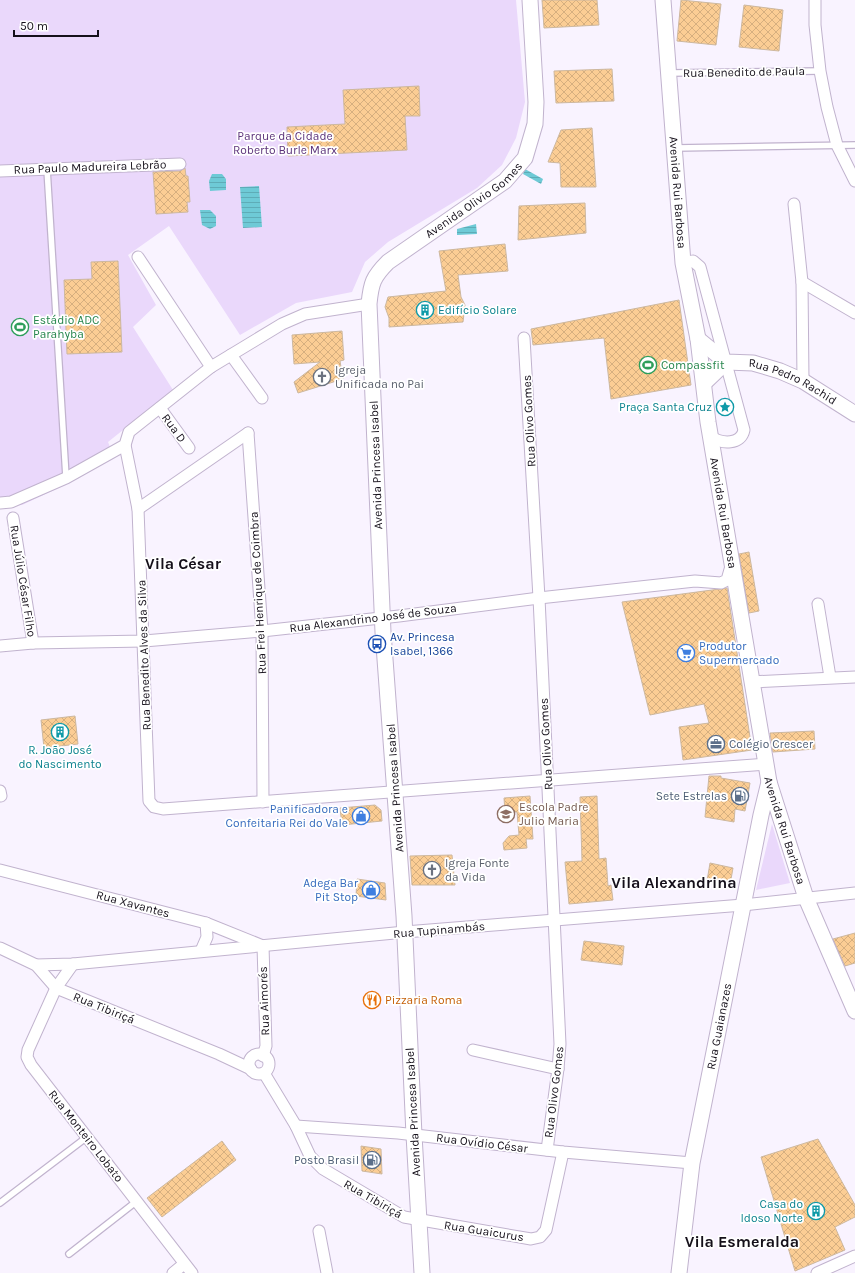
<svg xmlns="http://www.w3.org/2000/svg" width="855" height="1273" viewBox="0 0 855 1273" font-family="Karla,sans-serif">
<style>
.park{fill:#ead8fb}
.water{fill:url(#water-rules)}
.building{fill:url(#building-cross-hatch);stroke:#cdb89f}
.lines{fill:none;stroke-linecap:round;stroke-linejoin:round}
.lane-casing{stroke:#c1b3ce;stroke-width:8}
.street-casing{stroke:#c1b3ce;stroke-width:13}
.secondary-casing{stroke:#c1b3ce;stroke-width:17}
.lane{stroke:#fff;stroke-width:5.5}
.street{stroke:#fff;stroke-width:11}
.secondary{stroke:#fff;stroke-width:15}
.labels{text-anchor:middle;stroke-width:3.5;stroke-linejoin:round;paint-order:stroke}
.street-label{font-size:12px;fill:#15101a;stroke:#fff}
.park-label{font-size:12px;fill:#5c337a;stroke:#fff}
.culture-label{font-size:12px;fill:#0d838f;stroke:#fff;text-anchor:end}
.leisure-label{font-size:12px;fill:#27864d;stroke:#fff;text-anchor:start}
.worship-label{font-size:12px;fill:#5b616d;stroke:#fff;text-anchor:start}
.transit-label{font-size:12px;fill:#164399;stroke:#fff;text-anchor:start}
.shop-label{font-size:12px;fill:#366cbe;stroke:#fff;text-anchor:end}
.service-label{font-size:12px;fill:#4e5e75;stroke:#fff;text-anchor:end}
.education-label{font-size:12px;fill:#785e54;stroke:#fff;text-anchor:start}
.food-label{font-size:12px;fill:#c56008;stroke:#fff;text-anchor:start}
.district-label{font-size:16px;font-weight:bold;fill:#15101a;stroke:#fff}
</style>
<defs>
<pattern id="water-rules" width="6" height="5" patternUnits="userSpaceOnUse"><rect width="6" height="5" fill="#6ecad6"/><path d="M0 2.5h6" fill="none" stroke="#5eacb7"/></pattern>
<pattern id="building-cross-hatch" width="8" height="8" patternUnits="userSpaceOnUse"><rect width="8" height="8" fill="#fbcd94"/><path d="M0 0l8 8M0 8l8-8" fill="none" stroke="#d6af7f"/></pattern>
</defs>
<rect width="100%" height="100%" fill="#f9f3ff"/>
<!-- park -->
<g class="park">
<path d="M0,0H516L525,102L516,138L502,165L477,188L388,242L365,262L352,292L296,303L240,335L169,226L128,255L156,305L133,327L173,390L108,442L114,457L65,485L22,505L0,506Z"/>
<path d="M772,824L790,883L756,890Z"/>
</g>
<!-- water -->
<g class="water">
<path d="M525,169L543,179L541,184L523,174Z"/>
<path d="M212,174H222L226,179V190L210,191L209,181Z"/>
<path d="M259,186L262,227L243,228L240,187Z"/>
<path d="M200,210H210L216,216V226L210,229L202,225Z"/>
<path d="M476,224L477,234L457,235V229Z"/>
</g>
<!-- building -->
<g class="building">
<path d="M542,0H597L599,25L544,28Z"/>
<path d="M681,0L721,4L716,45L677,41Z"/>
<path d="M744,5L783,10L779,51L739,47Z"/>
<path d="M612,69L614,101L556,103L554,71Z"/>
<path d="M419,86L420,116H405L407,150L288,156L287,127L345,124L343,90Z"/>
<path d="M592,128L596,187H561L560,163L548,162L561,130Z"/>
<path d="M185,168L186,176H188L190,202H187L188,212L156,214L153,172L180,171Z"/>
<path d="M585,203L586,233L518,240L519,206Z"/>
<path d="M505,244L508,271L458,275L461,297L465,305L463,322L389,327V318L385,307L388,297L446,291L439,251Z"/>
<path d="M118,261L122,352L67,354L64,280L92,279L91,262Z"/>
<path d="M679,300L691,385L611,399L604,338L533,345L531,329Z"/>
<path d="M342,331L344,360L340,361L343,379L298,393L294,382L320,362L294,364L292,335Z"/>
<path d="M749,552L759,611L749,613L739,554Z"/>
<path d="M727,588L752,750L683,760L679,727L709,723L704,704L650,715L622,602Z"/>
<path d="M75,716L78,744L44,748L41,720Z"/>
<path d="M814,731L815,749L773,752L770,733Z"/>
<path d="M709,776H721V778L750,783L745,811L735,809L734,822L705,817Z"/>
<path d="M530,796L533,839H526L527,848L504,850L503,843L509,836L519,835L517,812H505L504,798Z"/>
<path d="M597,796L599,859L606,858L608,886L611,885L613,900L569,904L565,862L582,861L580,797Z"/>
<path d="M375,805L381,810L382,821L342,825L340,808Z"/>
<path d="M452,855L455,885H412L410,856Z"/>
<path d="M710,863L733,868L730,885L707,881Z"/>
<path d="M357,879L385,883L386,900L356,896Z"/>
<path d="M855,933V963L845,966L833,939Z"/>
<path d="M584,941L624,946L622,965L581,960Z"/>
<path d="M818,1139L855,1205V1217L835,1227L845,1250L795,1271L761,1157Z"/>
<path d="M222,1141L236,1160L162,1217L147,1198Z"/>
<path d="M361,1146L381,1149L382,1174L362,1171Z"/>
</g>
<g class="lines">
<defs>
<g id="lane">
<path d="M670,73L820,71"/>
<path d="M675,148L855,145"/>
<path d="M47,169L66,477"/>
<path d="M0,1203L87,1137"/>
<path d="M69,1254L137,1201"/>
</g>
<g id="street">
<path d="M815,0V25L820,71L827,107L837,145L855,181"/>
<path d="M0,171L180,164"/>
<path d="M794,204L802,282L803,381"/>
<path d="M138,257L211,367"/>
<path d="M683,263L693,261L700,267L744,430C741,445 722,444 711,437"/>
<path d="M802,282L855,313"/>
<path d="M524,338L539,598L560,1044L558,1069L547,1150"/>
<path d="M231,355L262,398"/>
<path d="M160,408L189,448"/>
<path d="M248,433L262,631L263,802"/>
<path d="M125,445L138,509L149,801L154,807L163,809L766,764"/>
<path d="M0,503L11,502L66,478L125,445L129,432L211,367L282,324L305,314L369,304"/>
<path d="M138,509L248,433"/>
<path d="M13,518L33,643"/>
<path d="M818,604L830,677"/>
<path d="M0,646L33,643L144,641L262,631L399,616L539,598L695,581L721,583L727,580L731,566"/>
<path d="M751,682L855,677"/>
<path d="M0,791L1,796"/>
<path d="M0,870L206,923L263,946L266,1046L263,1056"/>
<path d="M0,948L36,965L56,988L219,1054L251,1069"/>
<path d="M201,951L207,937L206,923"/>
<path d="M73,964L56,988L28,1050L27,1057L31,1065L192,1273"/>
<path d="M36,965L73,964L405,932L743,905L855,893"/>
<path d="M473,1050L558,1069"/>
<circle cx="259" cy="1064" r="10"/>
<path d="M264,1073L296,1126L310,1156L323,1169L404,1217L531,1239L540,1237L546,1230L563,1152"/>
<path d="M296,1126L398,1133L563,1152L692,1163"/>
<path d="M319,1231L327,1273"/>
<path d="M173,1273L184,1264"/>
<path d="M817,1273L855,1256"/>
</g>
<g id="secondary">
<path id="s1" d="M663,0L683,263L698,339L708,422L766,764L769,782L806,898L855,1011"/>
<path id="s2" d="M698,339L726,362L753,363L780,371L803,381L855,414"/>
<path d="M704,383L726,362"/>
<path id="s3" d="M422,1273L414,1135L404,916L383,632L369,304C371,283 373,277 388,262L505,181L525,158L535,124L536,102L530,0"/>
<path id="s4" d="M679,1273L692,1163L761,815L769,782"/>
</g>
</defs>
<!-- lane casing -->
<use href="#lane" class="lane-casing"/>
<!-- street casing -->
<use href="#street" class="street-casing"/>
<!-- secondary casing -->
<use href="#secondary" class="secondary-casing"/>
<!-- lane -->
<use href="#lane" class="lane"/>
<!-- street -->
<use href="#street" class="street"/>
<!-- secondary -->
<use href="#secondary" class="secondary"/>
</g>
<!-- icons -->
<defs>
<symbol id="building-ring" viewBox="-11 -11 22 22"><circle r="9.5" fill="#fff" stroke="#0f9aa8" stroke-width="1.5"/><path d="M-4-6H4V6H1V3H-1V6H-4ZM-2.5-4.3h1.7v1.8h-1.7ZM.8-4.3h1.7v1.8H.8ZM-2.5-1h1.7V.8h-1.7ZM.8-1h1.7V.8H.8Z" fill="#0f9aa8"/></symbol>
<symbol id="stadium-ring" viewBox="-11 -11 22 22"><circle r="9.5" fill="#fff" stroke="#2e9e5b" stroke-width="1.5"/><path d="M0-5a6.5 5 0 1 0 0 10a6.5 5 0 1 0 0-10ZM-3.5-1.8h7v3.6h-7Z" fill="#2e9e5b"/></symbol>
<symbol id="church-ring" viewBox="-11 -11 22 22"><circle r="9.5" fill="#fff" stroke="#6b7280" stroke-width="1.5"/><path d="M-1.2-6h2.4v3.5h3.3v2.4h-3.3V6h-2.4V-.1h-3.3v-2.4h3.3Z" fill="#6b7280"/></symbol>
<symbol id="sight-ring" viewBox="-11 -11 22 22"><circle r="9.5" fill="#fff" stroke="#0f9aa8" stroke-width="1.5"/><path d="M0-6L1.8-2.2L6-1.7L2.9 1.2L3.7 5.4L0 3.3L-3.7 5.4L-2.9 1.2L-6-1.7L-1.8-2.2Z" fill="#0f9aa8"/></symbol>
<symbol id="bus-ring" viewBox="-11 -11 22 22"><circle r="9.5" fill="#fff" stroke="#1a4fb4" stroke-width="1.5"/><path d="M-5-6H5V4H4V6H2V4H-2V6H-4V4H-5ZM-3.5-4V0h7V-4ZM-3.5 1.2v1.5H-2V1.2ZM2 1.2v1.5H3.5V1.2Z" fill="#1a4fb4"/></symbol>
<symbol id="supermarket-ring" viewBox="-11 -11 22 22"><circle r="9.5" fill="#fff" stroke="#3f7fe0" stroke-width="1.5"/><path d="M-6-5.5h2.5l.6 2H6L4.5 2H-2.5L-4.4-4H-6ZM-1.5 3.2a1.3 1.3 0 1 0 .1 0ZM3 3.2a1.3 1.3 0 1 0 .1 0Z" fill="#3f7fe0"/></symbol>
<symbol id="office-ring" viewBox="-11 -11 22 22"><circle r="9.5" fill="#fff" stroke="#5c6f8a" stroke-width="1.5"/><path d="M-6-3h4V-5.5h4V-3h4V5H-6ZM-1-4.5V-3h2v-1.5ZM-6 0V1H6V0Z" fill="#5c6f8a"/></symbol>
<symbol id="fuel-ring" viewBox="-11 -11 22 22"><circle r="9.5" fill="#fff" stroke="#5c6f8a" stroke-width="1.5"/><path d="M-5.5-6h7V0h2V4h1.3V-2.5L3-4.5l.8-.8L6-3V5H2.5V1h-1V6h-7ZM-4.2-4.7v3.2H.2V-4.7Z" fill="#5c6f8a"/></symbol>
<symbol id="school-ring" viewBox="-11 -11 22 22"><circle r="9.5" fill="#fff" stroke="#8d6e63" stroke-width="1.5"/><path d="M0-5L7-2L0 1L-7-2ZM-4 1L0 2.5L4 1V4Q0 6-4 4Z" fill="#8d6e63"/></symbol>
<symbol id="shop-ring" viewBox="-11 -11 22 22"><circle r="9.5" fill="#fff" stroke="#3f7fe0" stroke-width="1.5"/><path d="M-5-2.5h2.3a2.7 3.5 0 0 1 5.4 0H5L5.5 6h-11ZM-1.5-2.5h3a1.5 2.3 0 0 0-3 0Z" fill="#3f7fe0"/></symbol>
<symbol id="restaurant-ring" viewBox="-11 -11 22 22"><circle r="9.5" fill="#fff" stroke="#e8710a" stroke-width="1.5"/><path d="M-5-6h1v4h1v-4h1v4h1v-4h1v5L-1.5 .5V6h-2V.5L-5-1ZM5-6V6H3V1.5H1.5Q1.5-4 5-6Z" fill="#e8710a"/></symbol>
</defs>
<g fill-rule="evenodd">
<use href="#building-ring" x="415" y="300" width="20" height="20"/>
<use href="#stadium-ring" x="10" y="317" width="20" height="20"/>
<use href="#stadium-ring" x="638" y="355" width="20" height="20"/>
<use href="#church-ring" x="312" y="367" width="20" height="20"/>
<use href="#sight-ring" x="715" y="397" width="20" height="20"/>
<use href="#bus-ring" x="367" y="634" width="20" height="20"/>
<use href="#supermarket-ring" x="676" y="643" width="20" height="20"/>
<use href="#building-ring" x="50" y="722" width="20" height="20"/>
<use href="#office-ring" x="706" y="734" width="20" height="20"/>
<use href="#fuel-ring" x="730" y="786" width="20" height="20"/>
<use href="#school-ring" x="496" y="804" width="20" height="20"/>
<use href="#shop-ring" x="351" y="806" width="20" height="20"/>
<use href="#church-ring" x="422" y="860" width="20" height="20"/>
<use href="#shop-ring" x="361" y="880" width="20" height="20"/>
<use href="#restaurant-ring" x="362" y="990" width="20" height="20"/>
<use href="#fuel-ring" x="362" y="1150" width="20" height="20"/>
<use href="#building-ring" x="806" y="1201" width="20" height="20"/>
</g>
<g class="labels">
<!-- street labels -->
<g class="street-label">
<text transform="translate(744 72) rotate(-1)" y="4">Rua Benedito de Paula</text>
<text transform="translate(90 167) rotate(-2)" y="4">Rua Paulo Madureira Lebrão</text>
<text dy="4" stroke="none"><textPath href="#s1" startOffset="193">Avenida Rui Barbosa</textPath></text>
<text dy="4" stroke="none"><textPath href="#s3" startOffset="1124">Avenida Olivio Gomes</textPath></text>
<text dy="4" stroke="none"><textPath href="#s2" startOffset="107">Rua Pedro Rachid</textPath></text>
<text transform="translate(529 421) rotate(-93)" y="4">Rua Olivo Gomes</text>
<text transform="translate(174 428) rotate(54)" y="4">Rua D</text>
<text transform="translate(376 465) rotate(-92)" y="4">Avenida Princesa Isabel</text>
<text dy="4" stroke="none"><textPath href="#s1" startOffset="517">Avenida Rui Barbosa</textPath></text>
<text transform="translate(23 581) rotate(81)" y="4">Rua Júlio César Filho</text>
<text transform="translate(258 593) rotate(-93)" y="4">Rua Frei Henrique de Coimbra</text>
<text transform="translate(373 618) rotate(-7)" y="4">Rua Alexandrino José de Souza</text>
<text transform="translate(144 655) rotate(-92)" y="4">Rua Benedito Alves da Silva</text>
<text transform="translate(546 744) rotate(-93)" y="4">Rua Olivo Gomes</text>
<text transform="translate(395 788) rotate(-94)" y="4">Avenida Princesa Isabel</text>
<text dy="4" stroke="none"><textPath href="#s1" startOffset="841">Avenida Rui Barbosa</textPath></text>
<text transform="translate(133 904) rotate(15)" y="4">Rua Xavantes</text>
<text transform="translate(439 930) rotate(-5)" y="4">Rua Tupinambás</text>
<text transform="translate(264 1001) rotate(-92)" y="4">Rua Aimorés</text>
<text transform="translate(104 1008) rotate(22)" y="4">Rua Tibiriçá</text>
<text dy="4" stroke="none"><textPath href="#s4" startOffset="250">Rua Guaianazes</textPath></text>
<text transform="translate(554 1092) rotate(-83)" y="4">Rua Olivo Gomes</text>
<text transform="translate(413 1112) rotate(-93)" y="4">Avenida Princesa Isabel</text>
<text transform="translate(86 1136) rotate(52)" y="4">Rua Monteiro Lobato</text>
<text transform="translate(482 1143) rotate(7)" y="4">Rua Ovídio César</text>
<text transform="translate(373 1199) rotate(30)" y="4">Rua Tibiriçá</text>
<text transform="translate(484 1231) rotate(9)" y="4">Rua Guaicurus</text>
</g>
<!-- park labels -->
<g class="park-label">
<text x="285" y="140">Parque da Cidade<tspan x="285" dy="14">Roberto Burle Marx</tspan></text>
</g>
<!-- culture labels -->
<g class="culture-label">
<text x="438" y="314" text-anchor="start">Edifício Solare</text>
<text x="712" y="411">Praça Santa Cruz</text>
<text x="60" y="754" text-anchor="middle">R. João José<tspan x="60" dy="14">do Nascimento</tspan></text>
<text x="803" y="1208">Casa do<tspan x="803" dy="14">Idoso Norte</tspan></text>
</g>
<!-- leisure labels -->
<g class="leisure-label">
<text x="33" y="324">Estádio ADC<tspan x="33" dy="14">Parahyba</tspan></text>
<text x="661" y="369">Compassfit</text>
</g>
<!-- worship labels -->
<g class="worship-label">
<text x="335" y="374">Igreja<tspan x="335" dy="14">Unificada no Pai</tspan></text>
<text x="445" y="867">Igreja Fonte<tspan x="445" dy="14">da Vida</tspan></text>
</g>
<!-- transit labels -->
<g class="transit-label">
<text x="390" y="641">Av. Princesa<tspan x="390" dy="14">Isabel, 1366</tspan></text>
</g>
<!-- shop labels -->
<g class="shop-label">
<text x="699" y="650" text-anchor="start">Produtor<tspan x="699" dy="14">Supermercado</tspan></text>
<text x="348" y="813">Panificadora e<tspan x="348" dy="14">Confeitaria Rei do Vale</tspan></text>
<text x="358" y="887">Adega Bar<tspan x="358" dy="14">Pit Stop</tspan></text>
</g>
<!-- service labels -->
<g class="service-label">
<text x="729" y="748" text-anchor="start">Colégio Crescer</text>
<text x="727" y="800">Sete Estrelas</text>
<text x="359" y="1164">Posto Brasil</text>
</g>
<!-- education labels -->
<g class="education-label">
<text x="519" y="811">Escola Padre<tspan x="519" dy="14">Julio Maria</tspan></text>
</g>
<!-- food labels -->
<g class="food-label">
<text x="385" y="1004">Pizzaria Roma</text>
</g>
<!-- district labels -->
<g class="district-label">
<text x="183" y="569">Vila César</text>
<text x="674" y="888">Vila Alexandrina</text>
<text x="742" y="1247">Vila Esmeralda</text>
</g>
</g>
<!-- scale -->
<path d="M14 30v6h84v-6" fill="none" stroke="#15101a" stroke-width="2"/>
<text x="20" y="30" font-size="12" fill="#15101a" stroke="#ffffff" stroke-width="3" paint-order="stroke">50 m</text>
</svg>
